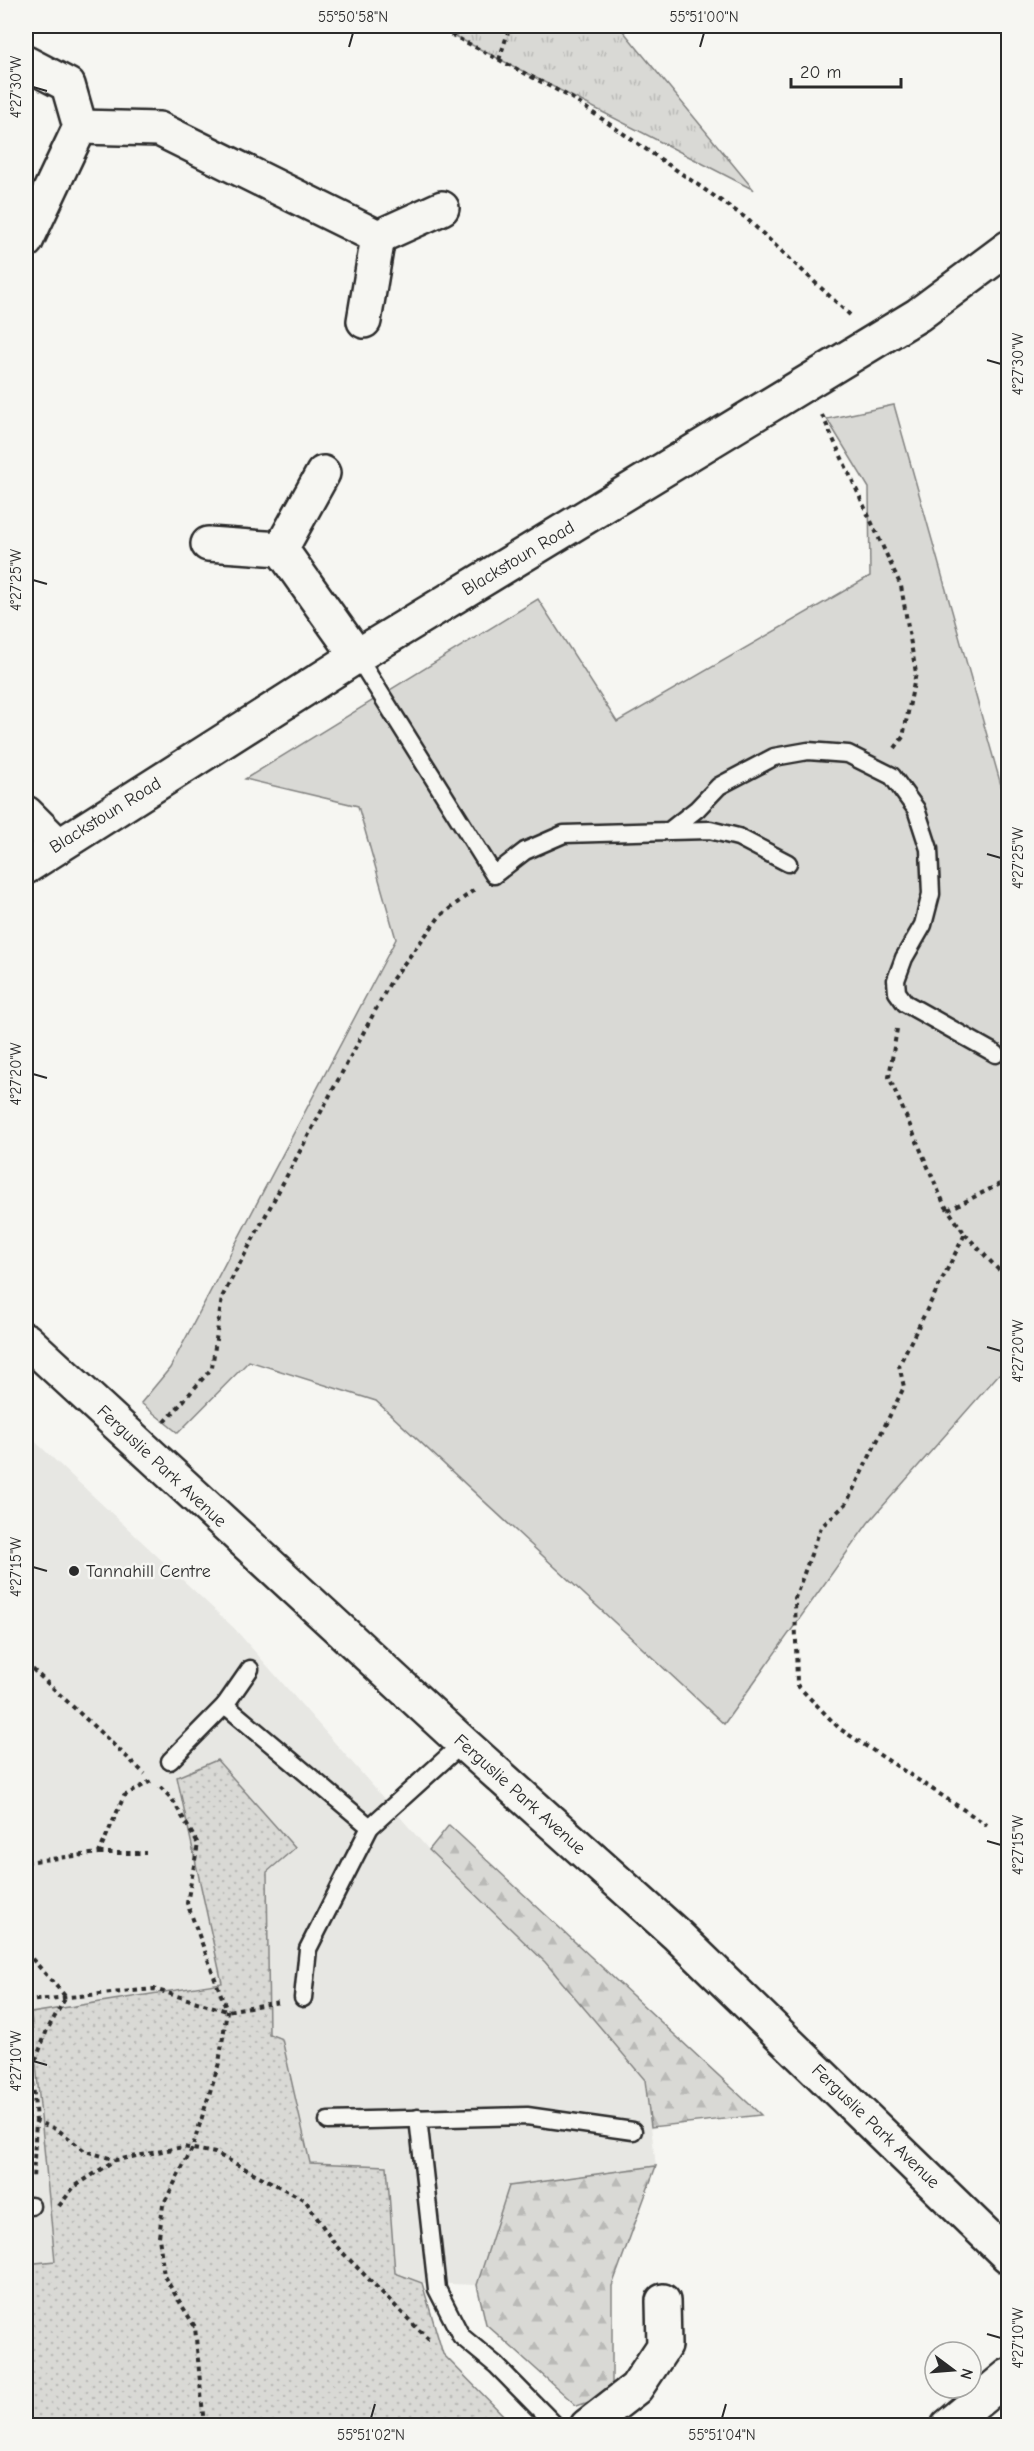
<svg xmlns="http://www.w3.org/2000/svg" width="1034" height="2451" viewBox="0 0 1034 2451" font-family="'Comic Neue',sans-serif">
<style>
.built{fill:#e7e7e3}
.grass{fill:url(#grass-tufts);stroke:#828280;stroke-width:1.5}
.forest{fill:url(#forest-firs);stroke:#828280;stroke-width:1.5}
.park{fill:url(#park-dots);stroke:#828280;stroke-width:1.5}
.pitch{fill:#d9d9d5;stroke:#828280;stroke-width:1.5}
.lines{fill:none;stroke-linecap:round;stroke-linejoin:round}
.service-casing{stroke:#2b2b2b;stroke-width:21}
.minor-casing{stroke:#2b2b2b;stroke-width:38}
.tertiary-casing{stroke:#2b2b2b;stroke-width:38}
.path{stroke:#2b2b2b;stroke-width:4;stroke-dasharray:4.5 4.5;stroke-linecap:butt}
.service{stroke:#f6f6f2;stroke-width:16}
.minor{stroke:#f6f6f2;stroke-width:33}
.tertiary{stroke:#f6f6f2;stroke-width:33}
.ticks{fill:none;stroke:#2b2b2b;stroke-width:2}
.poi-dot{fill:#2b2b2b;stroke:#f6f6f2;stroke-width:2}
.labels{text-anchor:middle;stroke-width:5;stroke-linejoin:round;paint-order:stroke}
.street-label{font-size:18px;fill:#2b2b2b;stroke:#f6f6f2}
.poi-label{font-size:18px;fill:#2b2b2b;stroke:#f6f6f2;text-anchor:start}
.neatline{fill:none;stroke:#2b2b2b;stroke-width:2}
.ticks-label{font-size:15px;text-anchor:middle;fill:#2b2b2b}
</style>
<defs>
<pattern id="grass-tufts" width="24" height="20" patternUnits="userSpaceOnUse" patternTransform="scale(1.5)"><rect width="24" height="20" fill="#d9d9d5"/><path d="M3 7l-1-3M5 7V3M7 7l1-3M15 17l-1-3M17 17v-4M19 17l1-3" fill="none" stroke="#babab7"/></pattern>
<pattern id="forest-firs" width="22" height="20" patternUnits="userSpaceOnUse" patternTransform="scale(1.5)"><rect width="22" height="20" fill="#d9d9d5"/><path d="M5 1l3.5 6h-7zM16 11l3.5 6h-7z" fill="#babab7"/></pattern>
<pattern id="park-dots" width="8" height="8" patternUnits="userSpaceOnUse" patternTransform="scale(1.5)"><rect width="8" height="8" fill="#d9d9d5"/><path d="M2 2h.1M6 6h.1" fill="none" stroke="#babab7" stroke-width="1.8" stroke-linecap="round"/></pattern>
</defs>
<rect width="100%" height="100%" fill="#f6f6f2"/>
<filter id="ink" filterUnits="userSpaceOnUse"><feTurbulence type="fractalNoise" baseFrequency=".0167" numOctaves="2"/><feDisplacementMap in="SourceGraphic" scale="12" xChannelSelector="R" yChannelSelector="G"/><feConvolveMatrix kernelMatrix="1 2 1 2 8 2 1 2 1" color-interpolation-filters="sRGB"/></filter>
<g filter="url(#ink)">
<!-- built -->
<path class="built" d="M26,1433L234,1628L429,1850L545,1962L645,2080L656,2166L509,2186L477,2285L422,2283L395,2273L387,2167L310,2163L282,2039L269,2034L267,1872L177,1778L222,1983L31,2014L55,2262L26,2264Z"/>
<!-- grass -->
<path class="grass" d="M435,26H619L754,190Z"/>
<!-- forest -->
<g class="forest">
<path d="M449,1825L761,2115L651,2127L645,2080L545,1962L429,1850Z"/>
<path d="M656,2166L612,2286V2394L577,2406L486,2324L477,2285L509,2186Z"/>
</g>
<!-- park -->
<path class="park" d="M217,1760L295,1848L267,1872L269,2034L282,2039L310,2163L387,2166L395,2273L422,2283L443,2354L513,2425H26V2264L55,2261L31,2013L222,1983L177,1777Z"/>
<!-- pitch -->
<path class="pitch" d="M894,405L1008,810V1376L999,1374L868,1523L724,1724L376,1401L249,1361L178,1433L141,1403L170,1368L396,939L358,806L245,779L538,599L617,722L870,576L869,488L827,419Z"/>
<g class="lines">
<defs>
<g id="service">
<path d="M357,656L494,875L525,851L564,834L669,831L697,809L719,786L774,757L808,751L848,754L892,776L916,809L929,849L931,894L923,925L904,958L896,980L897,992L905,1003L996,1054"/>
<path d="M669,831L710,830L738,837L788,863"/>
<path d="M225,1705L370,1827"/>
<path d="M170,1761L225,1705L250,1669"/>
<path d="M303,1998L308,1949L370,1827L463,1743"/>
<path d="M418,2118L437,2289L461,2336L496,2365L556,2426"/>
<path d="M328,2121L527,2116L633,2131"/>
<path d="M26,2206H31"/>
</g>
<g id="minor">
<path d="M26,63L68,85L80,127L26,241"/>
<path d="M80,127L159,129L378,237"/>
<path d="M364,321L378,237L442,208"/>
<path d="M208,544L281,549L323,473"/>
<path d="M281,549L357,656"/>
<path d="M26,813L58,845"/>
<path d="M587,2426L636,2388L664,2346L663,2301"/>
<path d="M948,2426L1008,2376"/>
</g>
<g id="tertiary">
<path d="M26,867L357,656L918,315L1008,248"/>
<path d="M26,1340L463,1743L676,1934L1008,2256"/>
</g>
</defs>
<!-- service casing -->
<use href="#service" class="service-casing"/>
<!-- minor casing -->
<use href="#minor" class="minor-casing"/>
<!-- tertiary casing -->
<use href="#tertiary" class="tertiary-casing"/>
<!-- path -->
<g class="path">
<path d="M435,26L570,97L746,218L850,315"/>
<path d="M499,60L510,26"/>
<path d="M822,415L901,586L916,673L903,737L895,748"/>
<path d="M897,1029L889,1077L944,1204L965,1234L899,1365L904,1387L846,1504L821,1527L795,1598L797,1685L840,1729L987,1825"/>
<path d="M948,1210L1008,1180"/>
<path d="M965,1234L1008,1280"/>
<path d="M165,1422L212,1368L222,1297L391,981L440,916L474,890"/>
<path d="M26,1663L145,1774"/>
<path d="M160,1787L172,1799L198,1844L187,1903L227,2011L219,2063L192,2149L163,2205L159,2237L164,2276L195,2327L204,2426"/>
<path d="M99,1853H146"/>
<path d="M26,1862L99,1853L124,1796L153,1780"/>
<path d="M26,1952L66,1997L47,2030L32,2070L36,2121L33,2179"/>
<path d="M26,1974L27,2001"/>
<path d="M26,2001L154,1989L227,2011L279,2002"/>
<path d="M26,2117L58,2130L85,2151L116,2160L183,2147L215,2153L305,2200L336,2246L428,2339H432"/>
<path d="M59,2206L74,2187L115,2160"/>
</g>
<!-- service -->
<use href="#service" class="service"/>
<!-- minor -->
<use href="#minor" class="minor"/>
<!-- tertiary -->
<use href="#tertiary" class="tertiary"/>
</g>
</g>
<!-- ticks -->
<path class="ticks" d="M349,47L353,33M700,47L704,33M33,87L47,91M987,360L1001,364M33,580L47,584M987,854L1001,858M33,1074L47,1078M987,1347L1001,1351M33,1567L47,1571M987,1841L1001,1845M33,2061L47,2065M987,2334L1001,2338M371,2418L375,2404M722,2418L726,2404"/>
<!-- markers -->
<circle class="poi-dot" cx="74" cy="1571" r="6"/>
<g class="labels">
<!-- street labels -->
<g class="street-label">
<text transform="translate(518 558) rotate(-31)" y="6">Blackstoun Road</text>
<text transform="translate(105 815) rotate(-32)" y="6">Blackstoun Road</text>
<text transform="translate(162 1466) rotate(43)" y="6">Ferguslie Park Avenue</text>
<text transform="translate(520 1794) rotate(42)" y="6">Ferguslie Park Avenue</text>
<text transform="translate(876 2126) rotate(44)" y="6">Ferguslie Park Avenue</text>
</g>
<!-- poi labels -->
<g class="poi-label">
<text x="86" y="1577">Tannahill Centre</text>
</g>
</g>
<!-- margin -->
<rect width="1034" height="2451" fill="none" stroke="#f6f6f2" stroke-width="66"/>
<!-- north arrow -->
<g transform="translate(953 2370) rotate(106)"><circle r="28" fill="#f6f6f2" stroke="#a5a5a2" stroke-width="1.5"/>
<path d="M0-4.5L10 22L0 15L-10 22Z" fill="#2b2b2b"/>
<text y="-9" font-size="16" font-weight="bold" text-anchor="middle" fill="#2b2b2b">N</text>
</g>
<!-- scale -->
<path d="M791 78v9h110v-9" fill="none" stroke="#2b2b2b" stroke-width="3"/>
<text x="800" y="78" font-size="18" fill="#2b2b2b" stroke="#f6f6f2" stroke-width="4.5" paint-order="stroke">20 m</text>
<rect x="33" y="33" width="968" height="2385" class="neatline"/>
<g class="ticks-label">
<text x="353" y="22">55°50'58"N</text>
<text x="704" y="22">55°51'00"N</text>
<text transform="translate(16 87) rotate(-90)" y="5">4°27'30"W</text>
<text transform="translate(1018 364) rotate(-90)" y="5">4°27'30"W</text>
<text transform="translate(16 580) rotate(-90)" y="5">4°27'25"W</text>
<text transform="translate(1018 858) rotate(-90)" y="5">4°27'25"W</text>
<text transform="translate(16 1074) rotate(-90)" y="5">4°27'20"W</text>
<text transform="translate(1018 1351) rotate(-90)" y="5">4°27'20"W</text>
<text transform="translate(16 1567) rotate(-90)" y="5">4°27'15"W</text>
<text transform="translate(1018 1845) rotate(-90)" y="5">4°27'15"W</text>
<text transform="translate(16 2061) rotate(-90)" y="5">4°27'10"W</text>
<text transform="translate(1018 2338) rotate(-90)" y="5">4°27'10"W</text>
<text x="371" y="2440">55°51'02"N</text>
<text x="722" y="2440">55°51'04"N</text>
</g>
</svg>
